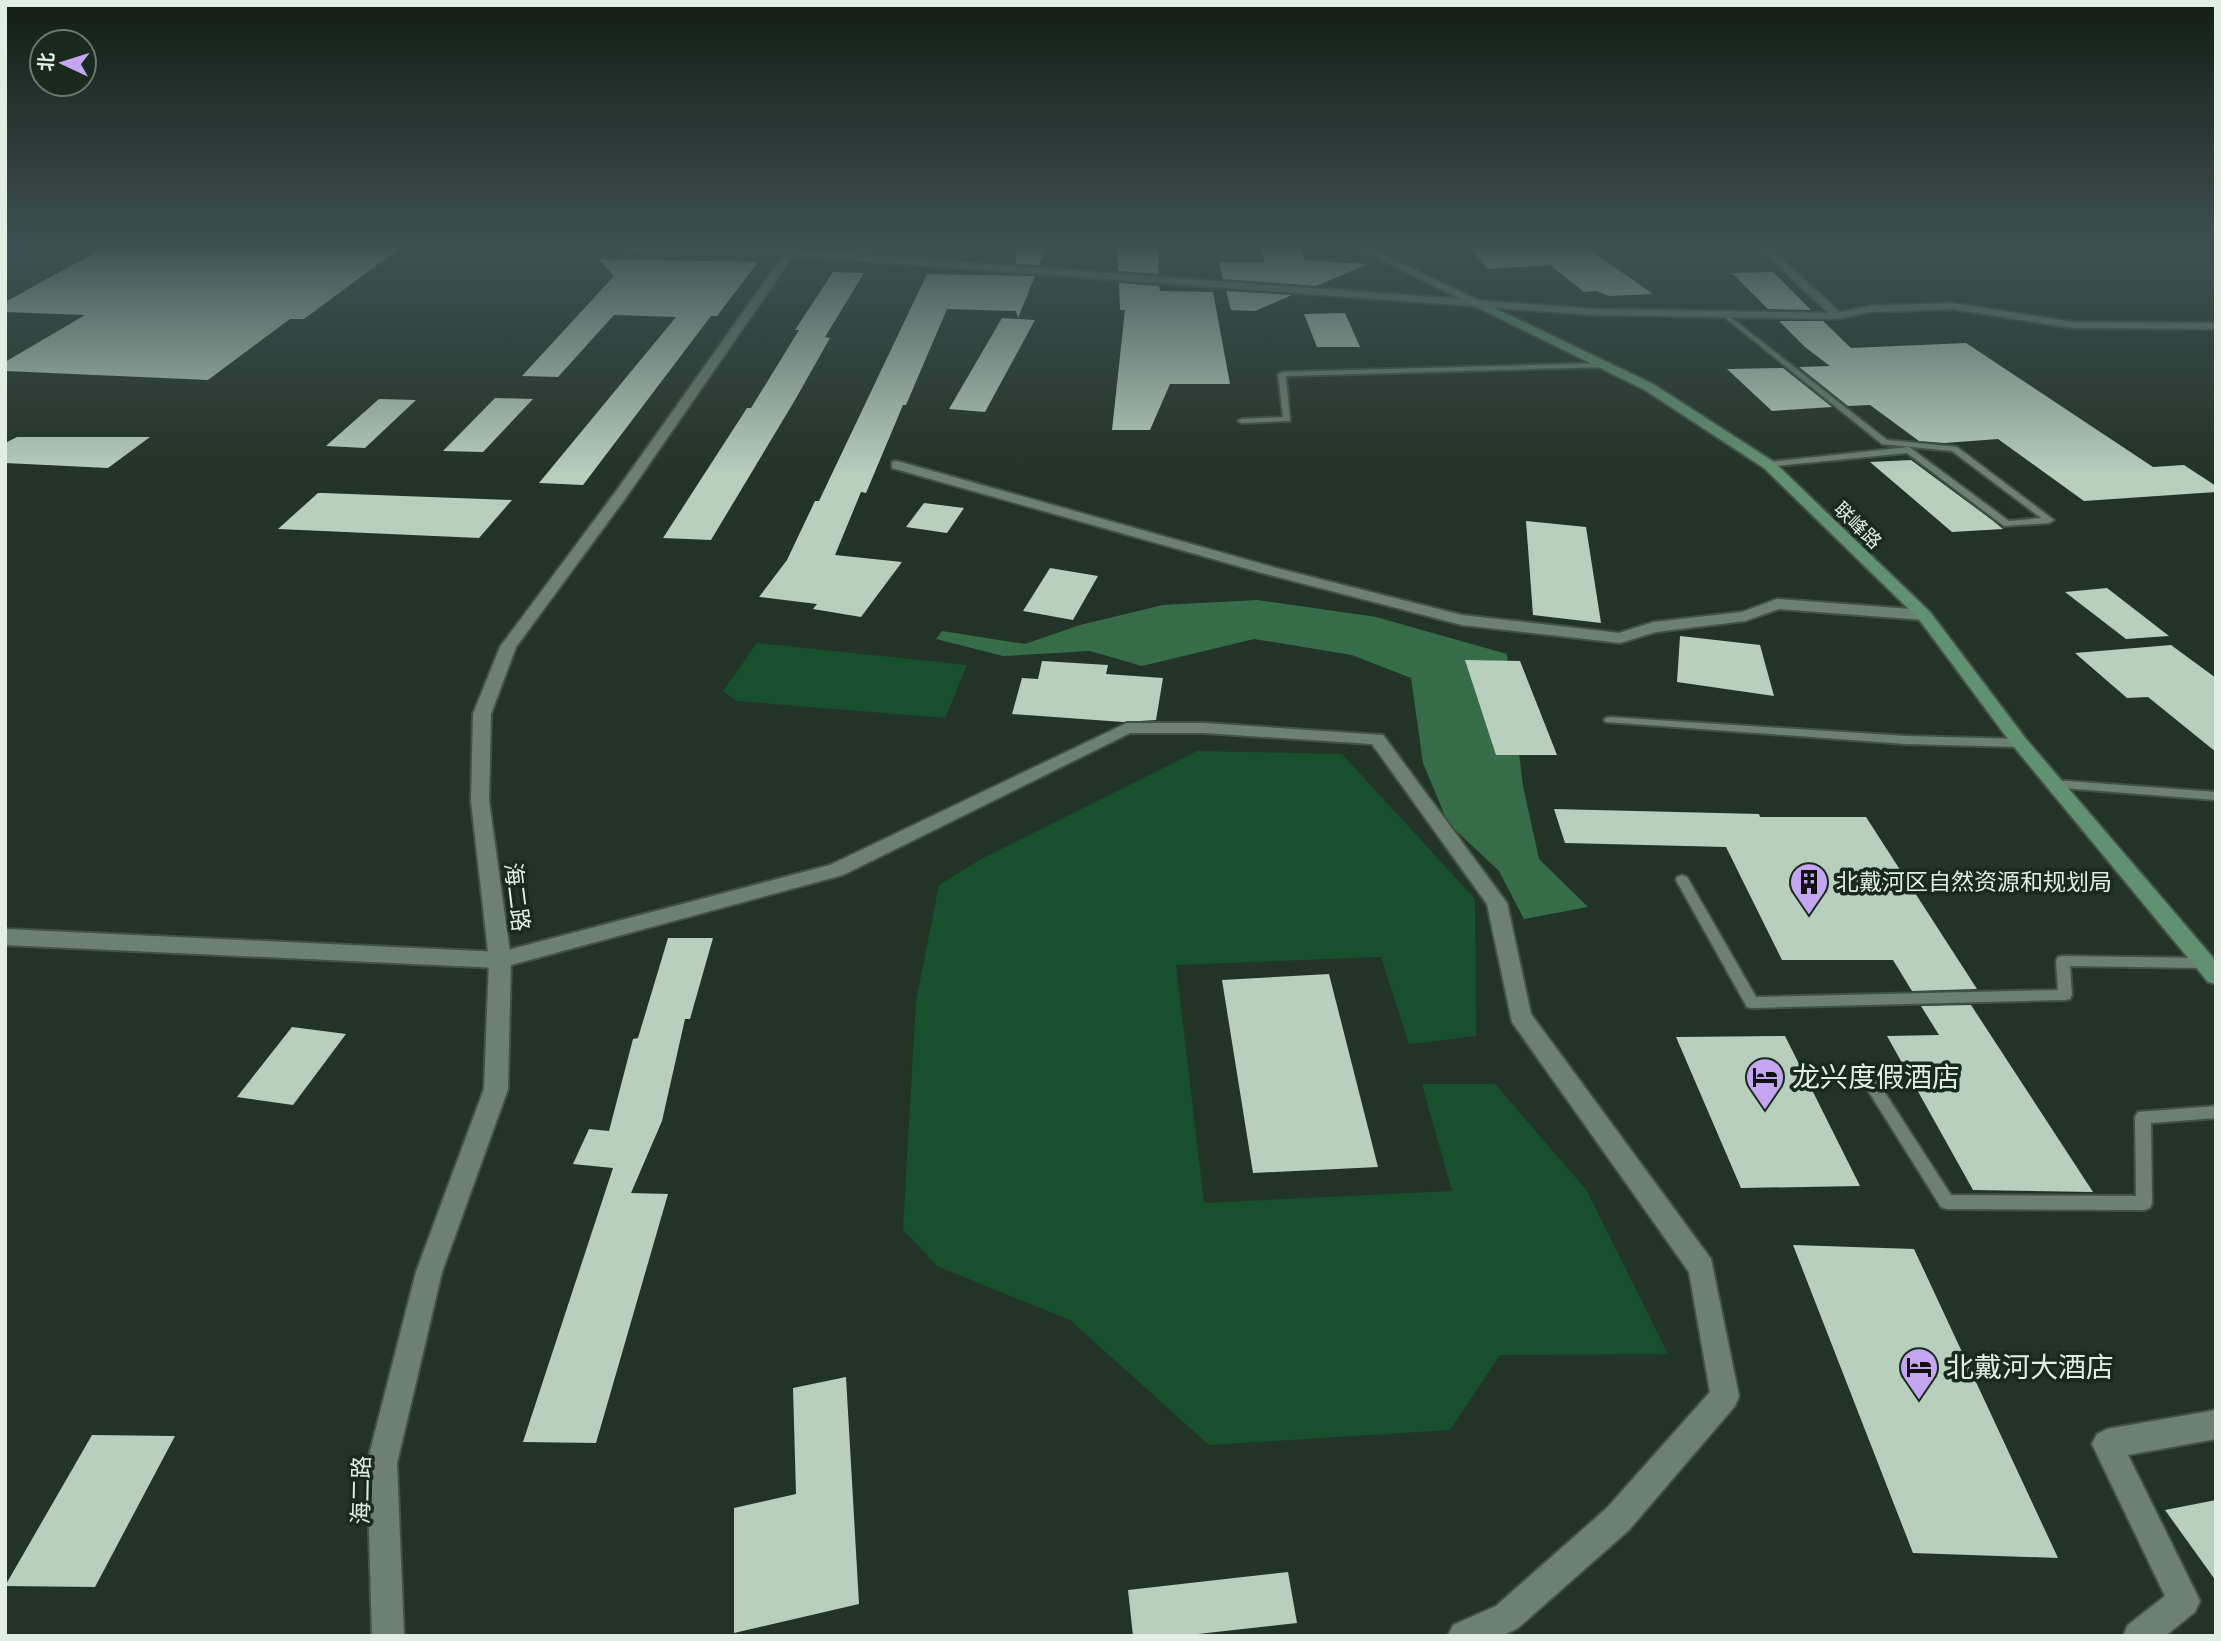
<svg xmlns="http://www.w3.org/2000/svg" width="2221" height="1641" viewBox="0 0 2221 1641" font-family="'Sofia Sans Condensed','Noto Sans SC',sans-serif">
<style>
.forest{fill:#366d48}
.water{fill:#18502d}
.building{fill:#b8cfbe}
.lines{fill:none;stroke-linecap:round;stroke-linejoin:round}
.service-casing{stroke:#425246;stroke-width:4}
.minor-casing{stroke:#425246;stroke-width:4}
.tertiary-casing{stroke:#425246;stroke-width:4}
.secondary-casing{stroke:#425246;stroke-width:4}
.service{fill:#6c8171;fill-rule:evenodd}
.minor{fill:#6c8171;fill-rule:evenodd}
.tertiary{fill:#6c8171;fill-rule:evenodd}
.secondary{fill:#629171;fill-rule:evenodd}
.labels{text-anchor:middle;stroke-width:7;stroke-linejoin:round;paint-order:stroke}
.far-street-label{font-size:19px;fill:#e2ede4;stroke:#182a1d}
.poi-label{font-size:23px;fill:#e2ede4;stroke:#182a1d;text-anchor:start}
.street-label{font-size:23px;fill:#e2ede4;stroke:#182a1d}
.near-poi-label{font-size:28px;fill:#e2ede4;stroke:#182a1d;text-anchor:start}
</style>
<rect width="100%" height="100%" fill="#223427"/>
<!-- forest -->
<path class="forest" d="M1257,600L1376,617L1507,654L1523,786L1539,859L1588,907L1524,919L1499,871L1448,823L1423,763L1411,678L1352,655L1254,639L1142,666L1090,651L1003,656L936,639L942,631L1025,644L1080,625L1163,605Z"/>
<!-- water -->
<g class="water">
<path d="M757,643L967,665L945,718L737,701L723,691Z"/>
<path d="M1197,751L1342,754L1475,899L1476,1036L1409,1044L1381,957L1176,965L1204,1203L1452,1191L1422,1084H1495L1587,1191L1668,1354L1500,1355L1450,1430L1209,1445L1070,1320L937,1266L903,1229L916,1001L939,885L983,858Z"/>
</g>
<!-- building -->
<g class="building">
<path d="M109,245L296,246L400,248L304,319H290L208,380L5,371V362L85,315L5,312V302Z"/>
<path d="M1017,245H1047L1039,265L1016,264Z"/>
<path d="M1117,245H1157L1159,274L1118,271Z"/>
<path d="M1259,245H1300L1304,260L1368,264L1316,286L1223,279L1219,262H1265Z"/>
<path d="M1467,245H1583L1653,294L1609,296L1597,291L1584,292L1550,265L1488,269Z"/>
<path d="M598,259L758,262L717,316H711L583,485L539,483L676,317L614,315L558,377L522,376L614,276Z"/>
<path d="M833,272L864,273L825,337L830,338L795,400L711,540L663,538L747,408H751L799,330H795Z"/>
<path d="M1773,272L1811,310L1768,309L1732,273Z"/>
<path d="M927,274L1035,276L1018,318L1016,311L947,309L906,405H903L866,493L861,492L835,555L902,562L861,617L813,609L817,604L759,597L787,560L815,501H819Z"/>
<path d="M1119,283L1159,286L1160,291L1213,292L1230,384H1170L1150,430H1112L1125,310H1120Z"/>
<path d="M1226,291L1292,295L1255,311L1231,310Z"/>
<path d="M1345,313L1360,347H1317L1304,314Z"/>
<path d="M1002,318L1035,320L985,412L949,409Z"/>
<path d="M1779,321H1823L1851,348L1966,343L2153,467L2184,465L2216,486V492L2084,501L1998,439L1945,443L1919,441L1870,405L1848,406L1799,367L1830,366L1805,347Z"/>
<path d="M1783,368L1832,407L1772,411L1727,369Z"/>
<path d="M495,398L533,399L483,452L443,451Z"/>
<path d="M379,399L416,400L365,448L326,446Z"/>
<path d="M17,437H150L108,468L5,463V443Z"/>
<path d="M1911,460L1992,520L2003,529L1952,532L1870,462Z"/>
<path d="M318,493H323L512,500L479,538L278,529Z"/>
<path d="M924,503L964,508L947,533L906,527Z"/>
<path d="M1526,521L1586,527L1601,623L1533,615Z"/>
<path d="M1050,568L1098,576L1073,620L1023,611Z"/>
<path d="M2107,588L2169,636L2126,639L2065,592Z"/>
<path d="M1680,636L1760,645L1774,696L1677,682Z"/>
<path d="M2171,645L2216,678V752L2148,697L2127,698L2075,653Z"/>
<path d="M1465,660L1520,661L1557,755H1496Z"/>
<path d="M1042,661L1108,665L1106,674L1163,678L1156,720L1123,722L1012,714L1022,678L1038,679Z"/>
<path d="M1554,809L1759,814L1760,817H1866L1977,989L1912,991L1893,960H1782L1726,847L1565,843Z"/>
<path d="M668,938H713L690,1019H685L662,1121L631,1193L668,1194L596,1443L523,1442L613,1168L573,1164L589,1129L609,1131L633,1039L638,1038Z"/>
<path d="M1329,974L1378,1167L1253,1173L1222,980Z"/>
<path d="M1971,1005L2093,1192L1973,1190L1887,1036L1939,1035L1921,1006Z"/>
<path d="M292,1027L346,1034L293,1105L237,1097Z"/>
<path d="M1785,1036L1860,1186L1741,1188L1676,1037Z"/>
<path d="M1793,1245L1914,1249L2058,1558L1913,1553Z"/>
<path d="M846,1377L859,1604L734,1633V1508L796,1494L793,1388Z"/>
<path d="M92,1435L175,1436L95,1587L5,1586Z"/>
<path d="M2216,1500V1581L2165,1510Z"/>
<path d="M1288,1572L1297,1623L1180,1636H1133L1128,1590Z"/>
</g>
<g class="lines">
<defs>
<g id="service">
<path d="M1724,312L1887,440L1957,447L2054,520L2049,523L2004,526L1907,453L1766,467V463L1769,462L1909,447L2009,521L2041,518L1952,451L1882,444L1722,315L1720,314Z"/>
<path d="M1603,363H1606V367L1286,376L1290,421L1242,423L1238,421L1242,419L1283,417L1278,374L1282,372Z"/>
<path d="M1610,717L1906,736L2020,739L2026,743L2020,747L1906,744L1606,722L1604,720L1606,718Z"/>
<path d="M2054,780L2216,792V800L2050,787L2048,784Z"/>
<path d="M1682,875L1687,877L1756,997L2058,990L2056,961L2058,957L2063,956L2203,958L2208,959L2210,963L2208,967L2203,968L2070,966L2072,995L2070,999L2065,1000L1752,1008L1747,1007L1676,880L1677,877Z"/>
<path d="M1862,1063L1867,1065L1951,1195L2136,1196L2135,1117L2138,1112L2216,1106V1118L2151,1123L2152,1203L2150,1208L2144,1210L1947,1209L1941,1207L1857,1073L1855,1069L1857,1065Z"/>
</g>
<g id="minor">
<path d="M1756,245H1766L1842,314V318H1834Z"/>
<path d="M897,461L1276,568L1462,615L1619,633L1654,622L1742,612L1777,599L1924,610L1932,615L1924,620L1779,609L1745,621L1656,632L1620,643L1462,625L1266,574L892,468V462Z"/>
<path d="M1127,723H1204L1383,735L1507,903L1531,1014L1711,1259L1739,1396L1735,1406L1629,1530L1518,1628L1502,1636H1448L1453,1625L1496,1606L1607,1508L1710,1392L1689,1272L1512,1022L1487,904L1372,744L1204,733H1130L843,875L500,968L5,945V929L500,952L830,865Z"/>
<path d="M2216,1410V1439L2128,1455L2200,1601L2195,1612L2165,1636H2123L2128,1625L2165,1596L2092,1444L2097,1434L2107,1429Z"/>
</g>
<path id="tertiary" d="M568,245H641L788,250L791,245H801L797,250L1594,309L1838,313L1869,306L1953,303L2072,322L2216,323V329L2072,328L1953,309L1869,312L1838,319L1594,315L793,256L627,496L516,647L491,714L489,801L511,960L508,1089L442,1272L397,1463L404,1636H372L367,1463L416,1272L484,1089L489,960L471,801L473,714L500,647L617,490L783,256L573,248Z"/>
<path id="secondary" d="M1351,245H1363L1653,384L1774,462L1930,612L2026,739L2216,961V984L2208,982L2014,747L1918,618L1764,468L1645,390Z"/>
</defs>
<!-- service casing -->
<use href="#service" class="service-casing"/>
<!-- minor casing -->
<use href="#minor" class="minor-casing"/>
<!-- tertiary casing -->
<use href="#tertiary" class="tertiary-casing"/>
<!-- secondary casing -->
<use href="#secondary" class="secondary-casing"/>
<!-- service -->
<use href="#service" class="service"/>
<!-- minor -->
<use href="#minor" class="minor"/>
<!-- tertiary -->
<use href="#tertiary" class="tertiary"/>
<!-- secondary -->
<use href="#secondary" class="secondary"/>
</g>
<!-- sky -->
<linearGradient id="sky" x2="0" y2="1"><stop stop-color="#131d15"/><stop offset="0.52" stop-color="#3e5052"/><stop offset="1" stop-color="#3e5052" stop-opacity="0"/></linearGradient>
<rect width="2221" height="474" fill="url(#sky)"/>
<!-- icons -->
<defs>
<symbol id="building-pin" viewBox="-11 -11 22 30"><path d="M0 17L-7.5 6A9.5 9.5 0 1 1 7.5 6Z" fill="#c5a7f1" stroke="#182a1d"/><path d="M-4-6H4V6H1V3H-1V6H-4ZM-2.5-4.3h1.7v1.8h-1.7ZM.8-4.3h1.7v1.8H.8ZM-2.5-1h1.7V.8h-1.7ZM.8-1h1.7V.8H.8Z" fill="#111"/></symbol>
<symbol id="hotel-pin" viewBox="-11 -11 22 30"><path d="M0 17L-7.5 6A9.5 9.5 0 1 1 7.5 6Z" fill="#c5a7f1" stroke="#182a1d"/><path d="M-6-4.5h1.5V1H6V5H4.5V3h-9V5H-6ZM-4 0a1.8 1.8 0 1 1 3.6 0ZM.5 0V-2.5h3Q6-2.5 6 0Z" fill="#111"/></symbol>
</defs>
<g fill-rule="evenodd">
<use href="#building-pin" x="1787" y="860" width="44" height="60"/>
<use href="#hotel-pin" x="1743" y="1055" width="44" height="60"/>
<use href="#hotel-pin" x="1897" y="1345" width="44" height="60"/>
</g>
<g class="labels">
<!-- far-street labels -->
<g class="far-street-label">
<text transform="translate(1858 525) rotate(44)" y="7">联峰路</text>
</g>
<!-- poi labels -->
<g class="poi-label">
<text x="1836" y="890">北戴河区自然资源和规划局</text>
</g>
<!-- street labels -->
<g class="street-label">
<text transform="translate(517 897) rotate(83)" y="8">海二路</text>
<text transform="translate(361 1490) rotate(-89)" y="8">海二路</text>
</g>
<!-- near-poi labels -->
<g class="near-poi-label">
<text x="1792" y="1087">龙兴度假酒店</text>
<text x="1946" y="1377">北戴河大酒店</text>
</g>
</g>
<!-- border -->
<rect width="2221" height="1641" fill="none" stroke="#e2ede4" stroke-width="14"/>
<!-- north arrow -->
<g transform="translate(63 63) rotate(274)"><circle r="33" fill="#182a1d" stroke="#69786d" stroke-width="2"/>
<path d="M0-5L12 26L0 18L-12 26Z" fill="#c5a7f1"/>
<text y="-10" font-size="19" font-weight="bold" text-anchor="middle" fill="#e2ede4">北</text>
</g>
</svg>
